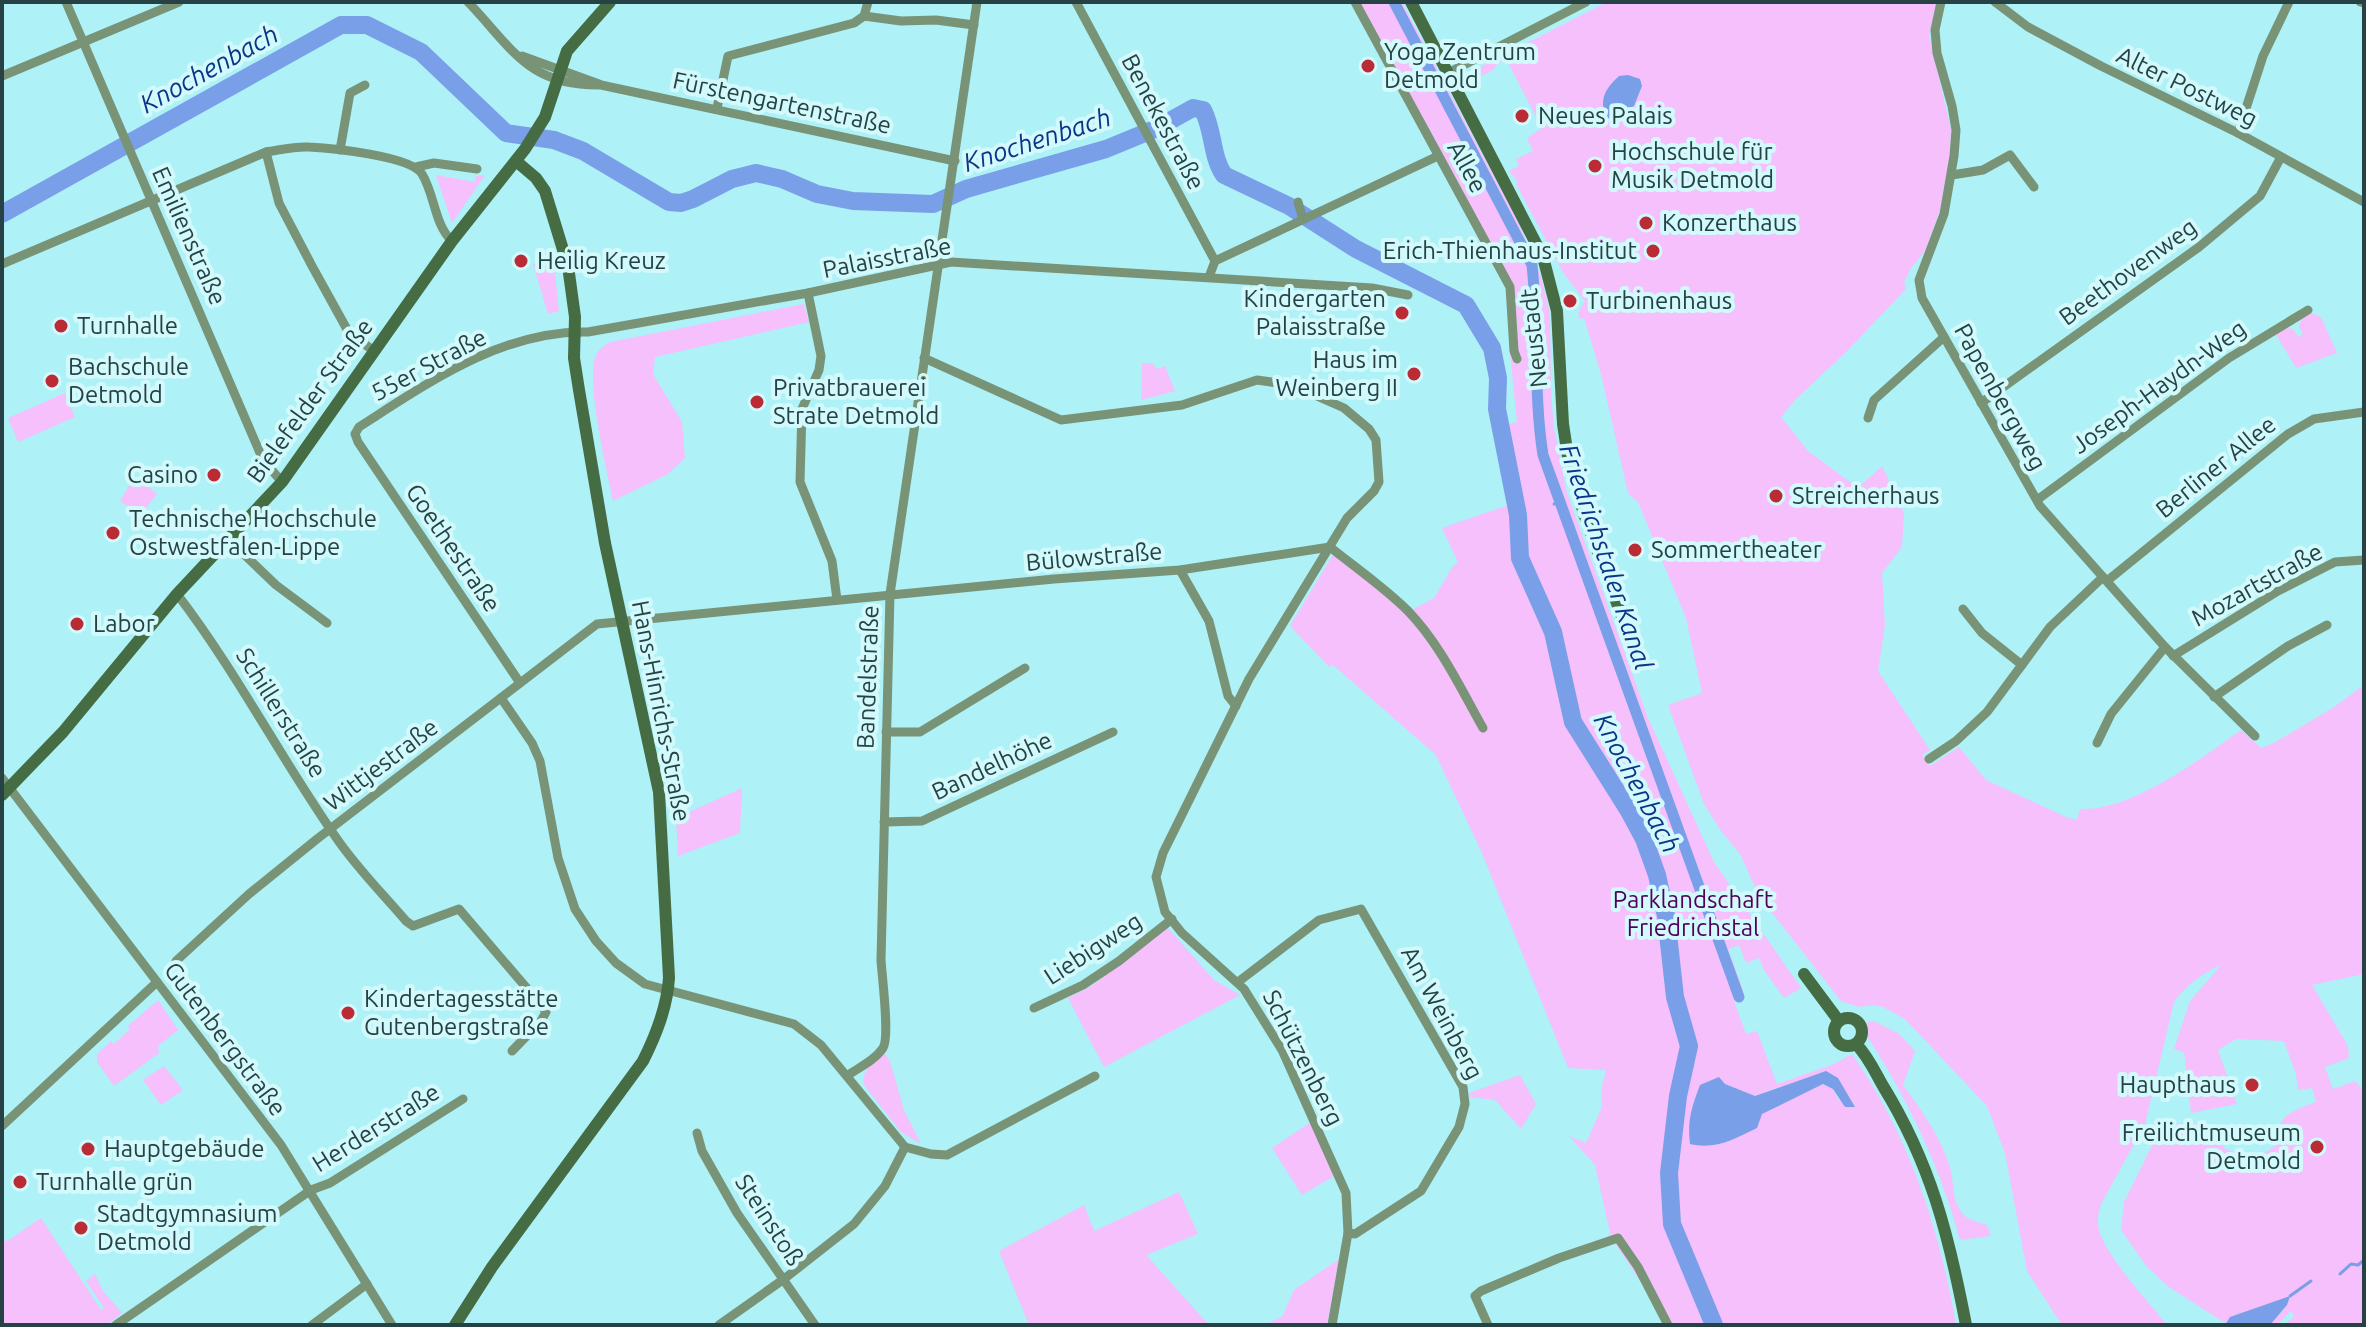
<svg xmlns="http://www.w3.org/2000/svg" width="2366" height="1327" viewBox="0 0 2366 1327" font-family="Ubuntu,sans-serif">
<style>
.green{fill:#f5c0fc;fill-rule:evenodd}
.water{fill:#799fe8}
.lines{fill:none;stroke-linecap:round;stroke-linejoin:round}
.stream{stroke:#799fe8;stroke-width:3}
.canal{stroke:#799fe8;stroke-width:11}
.river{stroke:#799fe8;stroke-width:18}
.street{stroke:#799376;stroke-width:9}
.secondary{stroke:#466c43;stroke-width:12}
.poi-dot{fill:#bb2b35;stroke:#d2f9fc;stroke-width:3}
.labels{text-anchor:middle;stroke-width:8;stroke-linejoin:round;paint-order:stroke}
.poi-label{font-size:24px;fill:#264244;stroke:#d2f9fc;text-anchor:start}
.street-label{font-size:24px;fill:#264244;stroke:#d2f9fc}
.park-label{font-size:24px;fill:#50025a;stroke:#d2f9fc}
.water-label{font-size:26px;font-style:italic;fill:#0d3587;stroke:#d2f9fc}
</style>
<rect width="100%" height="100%" fill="#aef1f7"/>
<!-- green -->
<g class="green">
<path d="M1359,2H1402L1518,222L1541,276L1550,313L1551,394L1554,428L1566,490L1648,718L1714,862L1801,988L1784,998L1764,970L1759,958L1746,963L1739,945L1728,949L1743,990L1740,991L1742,997L1734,1001L1746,1034L1757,1031L1777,1084L1834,1064L1852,1054C1909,1136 1939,1227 1956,1325H1669L1611,1237L1595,1165L1569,1136L1586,1143L1601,1109L1602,1086L1606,1070L1568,1068L1482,853L1436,755L1333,665L1329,667L1290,626L1334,553L1410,611L1434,598L1453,566L1458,562L1442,528L1511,504L1506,493L1495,427L1517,422L1510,353L1508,288ZM1719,1077L1725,1084L1755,1096L1776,1088L1838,1078L1840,1103L1833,1089L1823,1084L1761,1114L1691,1144Z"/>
<path d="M1607,2H1937L1929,35L1951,130L1950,153L1940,210L1925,251L1911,268L1904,282L1906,289L1847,351L1795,400L1781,417L1808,451L1858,488L1882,466L1904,513L1902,547L1882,573L1885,625L1878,671L1930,750L1922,755L1930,766L1959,747L1986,780L2066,817L2077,820L2080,809C2130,812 2202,758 2241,730L2261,748L2272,744L2334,707L2364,685V974L2312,985L2348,1046L2349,1058L2325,1067L2333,1089L2355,1081L2364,1091V1325H2285L2294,1316L2291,1311L2277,1325H2270L2287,1305L2231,1317L2225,1323L2169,1287L2147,1267L2121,1230L2124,1202L2163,1123L2210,1124L2225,1149L2256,1159L2281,1142C2272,1116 2297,1109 2316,1102L2312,1088L2298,1090L2296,1074L2284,1041L2236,1039L2218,1050L2237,1104L2191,1113L2184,1052L2174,1049L2190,1001L2222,964C2202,974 2188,983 2174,1002L2145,1124L2101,1204C2098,1214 2097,1221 2099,1230C2107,1258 2148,1301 2167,1325H2062L2027,1271L2005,1153L1987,1106L1905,1019L1883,1007L1873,1005L1859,1007L1841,1001L1759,896L1740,854L1721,831L1704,804L1668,705L1702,693L1686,618L1638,502L1628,493L1601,374L1584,318L1580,319L1578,313L1585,301L1564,274L1516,184L1518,182L1509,171L1519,166L1516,159L1533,151L1527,138L1542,128L1507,61L1498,63L1493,70L1463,85L1459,78Z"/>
<path d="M436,175L475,182L476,176L485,175L452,223Z"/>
<path d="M549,259L554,263L559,311L548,314L533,264Z"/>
<path d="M804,304L809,322L655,357L653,374L682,422L685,458L668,474L613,501C607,471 585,380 596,355C599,349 605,345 610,342Z"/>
<path d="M2309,312L2321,317L2337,353L2296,368L2275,333L2286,327L2294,330L2298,337L2303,334L2299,327L2302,316Z"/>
<path d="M1142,363H1152L1157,369L1165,366L1175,391L1141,400Z"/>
<path d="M65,393L75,417L18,442L8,418Z"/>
<path d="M135,476L157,494L140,515L120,501Z"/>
<path d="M742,788L740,833L678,856L676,818Z"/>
<path d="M1167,927L1214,980L1240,995L1104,1067L1068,998L1093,985Z"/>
<path d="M158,1000L178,1030L158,1046L159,1053L114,1086L97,1062V1054L111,1041L114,1044L130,1029L128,1026Z"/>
<path d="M1874,1021L1899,1034L1915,1051L1903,1085C1922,1111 1940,1136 1950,1167C1954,1181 1952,1199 1960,1210C1967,1221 1977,1221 1987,1225L1991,1236L1960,1240C1940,1166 1907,1097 1865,1033L1867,1022Z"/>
<path d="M885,1054L890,1061L904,1110L921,1144L901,1132L864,1085C861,1069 874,1063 885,1054Z"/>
<path d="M164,1066L183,1090L161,1105L143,1080Z"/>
<path d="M1520,1075L1536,1104L1521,1129L1495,1100L1470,1097L1469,1093Z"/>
<path d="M1311,1122L1334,1176L1302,1195L1272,1148Z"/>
<path d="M1179,1192L1198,1234L1146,1255L1209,1325H1029L999,1251L1084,1205L1094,1231Z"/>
<path d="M41,1218L101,1310L104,1308L86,1281L95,1274L103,1291L122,1313L107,1325H2V1235L6,1242Z"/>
<path d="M1339,1259L1327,1325H1264L1282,1317L1294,1290Z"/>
</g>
<!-- water -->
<g class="water">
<path d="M1628,75L1640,79L1642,86L1634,106L1607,119C1598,100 1605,89 1619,76Z"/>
<path d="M1826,1071L1838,1078L1855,1107H1845L1833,1089L1823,1084L1762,1114L1757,1128C1734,1139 1716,1150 1690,1144C1687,1121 1692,1106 1700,1085L1719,1077L1725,1084L1755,1096Z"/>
<path d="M2290,1296L2287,1305L2270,1325H2225L2230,1317Z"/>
</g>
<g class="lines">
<!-- stream -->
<g class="stream">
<path d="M1554,504L1559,503"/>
<path d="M2340,1274L2351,1264L2358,1265L2364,1260"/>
<path d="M2290,1296L2311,1281"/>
</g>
<!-- canal -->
<path class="canal" d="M1394,2L1532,265C1539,328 1533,392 1543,455L1739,997"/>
<!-- river -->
<path class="river" d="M2,214L341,25H367L421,52L506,133L554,140L583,151L669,202L681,203L693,199L732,179L756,173L782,179L817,194L853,201L933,204L966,189L1106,149L1157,128L1193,108L1203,110C1214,131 1211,156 1224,175L1289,206L1356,249L1466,305L1492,348L1498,378L1497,409L1518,515L1520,558L1553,632L1573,722L1629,811L1644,839L1657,875L1666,916L1675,997L1689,1046L1678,1096L1669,1173L1672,1224L1714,1325"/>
<!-- street -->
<g class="street">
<path d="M66,2L263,460L282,482"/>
<path d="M468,2C513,49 528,86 601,85L955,161"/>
<path d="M1076,2L1215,261"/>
<path d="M1355,2L1510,287L1514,351L1517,359"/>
<path d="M1941,2L1935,30L1937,53L1952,106L1956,130L1954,156L1944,214L1919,280L1922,298L2040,506L2165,647L2255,736"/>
<path d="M1995,2L2028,27L2101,66L2238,133L2364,202"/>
<path d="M2360,2L2364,3"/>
<path d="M864,16L901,21L936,20L974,25"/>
<path d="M522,56L599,84"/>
<path d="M1448,73L1586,2"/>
<path d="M2,76L179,2"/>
<path d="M717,108L728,56L854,23L864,16L868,2"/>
<path d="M2238,133L2263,56L2289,2"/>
<path d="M340,150L350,93L365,85"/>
<path d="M266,152L279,203L312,266L349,333L374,351"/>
<path d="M416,167L434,163L477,169"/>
<path d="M1952,175L1983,170L2010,155L2034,187"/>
<path d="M1298,202L1303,219"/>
<path d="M2,264L266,152C280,150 295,146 309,147C331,148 411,156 422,174C435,195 434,224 452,241"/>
<path d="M1209,277L1215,261L1438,156"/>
<path d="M808,293L821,356L819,370L802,409L800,482L832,561L837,600"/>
<path d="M924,358L1061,420L1182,405L1257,380L1292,385L1344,408L1369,429L1376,440L1379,482L1374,491L1347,518L1249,679L1163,853L1156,877L1165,912L1182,933L1244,989L1282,1050L1346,1193L1348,1233L1332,1325"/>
<path d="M1981,403L2199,247L2260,196L2281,157"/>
<path d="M1868,418L1874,400L1944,337"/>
<path d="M2037,500L2229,358L2308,310"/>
<path d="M228,539L276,585L327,623"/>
<path d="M1330,547C1356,568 1385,588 1408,611C1440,644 1461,689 1483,728"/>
<path d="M1180,570L1209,621L1228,696L1236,706"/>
<path d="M2107,581L2288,434L2314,419L2364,412"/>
<path d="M177,594C236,671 280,757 335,836C355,866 382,893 406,921L413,926L459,909L542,1006L546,1012L541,1021L512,1051"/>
<path d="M1963,609L1982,633L2022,665"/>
<path d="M2173,656L2278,591L2335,562L2364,560"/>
<path d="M520,683L358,442L355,434L359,427C428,383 502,330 588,332L808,293L951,262L1372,288L1408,295"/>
<path d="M2214,697L2288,646L2327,625"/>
<path d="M501,698L532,743L540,761L558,858L575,909L596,941L616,963L645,984L794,1024L821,1045L905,1147L931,1154L947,1155L1095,1076"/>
<path d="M886,732H920L1025,668"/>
<path d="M2097,743L2111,714L2165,647"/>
<path d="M1929,759L1956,741L1987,712L2050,627L2103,577"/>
<path d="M2,778L281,1145L392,1325"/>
<path d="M884,822L922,821L1113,732"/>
<path d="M176,961L249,894L317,839L597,624L1054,579L1180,570L1330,547"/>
<path d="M1238,982L1319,920L1361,909L1463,1087L1465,1104L1459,1127L1421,1191L1355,1234L1348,1233"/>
<path d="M1034,1008L1083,985L1119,961L1172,919"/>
<path d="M848,1075C860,1067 875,1060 883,1048C890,1037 882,977 881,960L890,594L977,2"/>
<path d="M2,1126L157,982"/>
<path d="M697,1133L702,1151L737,1213L815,1325"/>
<path d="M116,1325L311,1190L330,1183L463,1099"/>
<path d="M312,1325L367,1284"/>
<path d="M719,1325L784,1279L854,1224L885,1186L905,1147"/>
<path d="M1488,1325L1475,1296L1481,1291L1559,1258L1618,1238L1638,1267L1668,1325"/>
</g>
<!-- secondary -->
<g class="secondary">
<path d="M1411,2L1543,257L1557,311L1563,424L1568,457L1584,514L1632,644"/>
<path d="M2,795L63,732L177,594L282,482L452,241L525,149L545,117L567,51L610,2"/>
<path d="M1804,974L1839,1021"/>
<circle cx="1848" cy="1032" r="14"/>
<path d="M1856,1044C1868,1056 1875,1072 1883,1086C1931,1164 1949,1236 1966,1325"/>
<path d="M455,1325L492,1267L643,1061C656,1035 667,1008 669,978L659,792L605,543L579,390L574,358L575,317L568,266L545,191L536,178L516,161"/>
</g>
</g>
<!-- markers -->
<g class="poi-dot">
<circle cx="1368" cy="66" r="8"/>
<circle cx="1522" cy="116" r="8"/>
<circle cx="1595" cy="166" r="8"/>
<circle cx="1646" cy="223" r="8"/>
<circle cx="1653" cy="251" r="8"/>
<circle cx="521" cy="261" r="8"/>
<circle cx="1570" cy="301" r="8"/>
<circle cx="1402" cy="313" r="8"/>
<circle cx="61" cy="326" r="8"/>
<circle cx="1414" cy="374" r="8"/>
<circle cx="52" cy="381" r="8"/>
<circle cx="757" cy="402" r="8"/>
<circle cx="214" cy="475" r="8"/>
<circle cx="1776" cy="496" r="8"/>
<circle cx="113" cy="533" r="8"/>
<circle cx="1635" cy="550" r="8"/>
<circle cx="77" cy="624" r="8"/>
<circle cx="348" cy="1013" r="8"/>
<circle cx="2252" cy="1085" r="8"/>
<circle cx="2317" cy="1147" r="8"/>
<circle cx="88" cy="1149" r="8"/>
<circle cx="20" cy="1182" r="8"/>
<circle cx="81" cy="1228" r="8"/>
</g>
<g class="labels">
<!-- poi labels -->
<g class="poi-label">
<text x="1384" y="60">Yoga Zentrum<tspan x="1384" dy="28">Detmold</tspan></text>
<text x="1538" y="124">Neues Palais</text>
<text x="1611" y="160">Hochschule für<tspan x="1611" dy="28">Musik Detmold</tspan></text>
<text x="1662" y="231">Konzerthaus</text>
<text x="1637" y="259" text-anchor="end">Erich-Thienhaus-Institut</text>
<text x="537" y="269">Heilig Kreuz</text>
<text x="1386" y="307" text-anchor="end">Kindergarten<tspan x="1386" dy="28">Palaisstraße</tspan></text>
<text x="1586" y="309">Turbinenhaus</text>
<text x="77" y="334">Turnhalle</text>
<text x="1398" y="368" text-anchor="end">Haus im<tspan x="1398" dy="28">Weinberg II</tspan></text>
<text x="68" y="375">Bachschule<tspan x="68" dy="28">Detmold</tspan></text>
<text x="773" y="396">Privatbrauerei<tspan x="773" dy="28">Strate Detmold</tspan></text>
<text x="198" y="483" text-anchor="end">Casino</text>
<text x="1792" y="504">Streicherhaus</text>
<text x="129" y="527">Technische Hochschule<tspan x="129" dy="28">Ostwestfalen-Lippe</tspan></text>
<text x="1651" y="558">Sommertheater</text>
<text x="93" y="632">Labor</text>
<text x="364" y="1007">Kindertagesstätte<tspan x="364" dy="28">Gutenbergstraße</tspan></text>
<text x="2236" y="1093" text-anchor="end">Haupthaus</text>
<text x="2301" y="1141" text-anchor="end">Freilichtmuseum<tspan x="2301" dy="28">Detmold</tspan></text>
<text x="104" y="1157">Hauptgebäude</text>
<text x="36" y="1190">Turnhalle grün</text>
<text x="97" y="1222">Stadtgymnasium<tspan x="97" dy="28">Detmold</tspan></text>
</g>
<!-- street labels -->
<g class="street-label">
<text transform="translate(2187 87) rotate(26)" y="8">Alter Postweg</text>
<text transform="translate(782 103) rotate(12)" y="8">Fürstengartenstraße</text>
<text transform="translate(1163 122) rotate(62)" y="8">Benekestraße</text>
<text transform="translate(1467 167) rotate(61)" y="8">Allee</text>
<text transform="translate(189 236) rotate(66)" y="8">Emilienstraße</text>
<text transform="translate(887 258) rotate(-11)" y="8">Palaisstraße</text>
<text transform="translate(2128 272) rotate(-36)" y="8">Beethovenweg</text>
<text transform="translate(1534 338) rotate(-96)" y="8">Neustadt</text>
<text transform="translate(429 365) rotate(-28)" y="8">55er Straße</text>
<text transform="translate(2159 387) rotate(-36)" y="8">Joseph-Haydn-Weg</text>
<text transform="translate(2000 397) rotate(61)" y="8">Papenbergweg</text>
<text transform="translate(310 401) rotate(-54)" y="8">Bielefelder Straße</text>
<text transform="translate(2216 467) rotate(-39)" y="8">Berliner Allee</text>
<text transform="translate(453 548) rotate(56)" y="8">Goethestraße</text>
<text transform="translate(1094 557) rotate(-5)" y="8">Bülowstraße</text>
<text transform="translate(2257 585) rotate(-29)" y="8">Mozartstraße</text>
<text transform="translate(868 677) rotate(-88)" y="8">Bandelstraße</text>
<text transform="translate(661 711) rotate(79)" y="8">Hans-Hinrichs-Straße</text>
<text transform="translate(281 713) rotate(58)" y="8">Schillerstraße</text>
<text transform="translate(381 765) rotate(-37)" y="8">Wittjestraße</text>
<text transform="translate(992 766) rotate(-25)" y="8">Bandelhöhe</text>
<text transform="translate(1093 949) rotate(-33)" y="8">Liebigweg</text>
<text transform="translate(1442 1013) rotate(62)" y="8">Am Weinberg</text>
<text transform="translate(225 1039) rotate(53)" y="8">Gutenbergstraße</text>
<text transform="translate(1303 1058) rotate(63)" y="8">Schützenberg</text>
<text transform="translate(376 1128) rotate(-32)" y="8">Herderstraße</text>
<text transform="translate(769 1220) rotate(57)" y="8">Steinstoß</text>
</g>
<!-- park labels -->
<g class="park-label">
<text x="1693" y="908">Parklandschaft<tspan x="1693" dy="28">Friedrichstal</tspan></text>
</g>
<!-- water labels -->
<g class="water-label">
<text transform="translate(209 69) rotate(-29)" y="9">Knochenbach</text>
<text transform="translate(1037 140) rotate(-18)" y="9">Knochenbach</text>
<text transform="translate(1606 557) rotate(71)" y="9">Friedrichstaler Kanal</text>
<text transform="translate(1637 783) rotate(62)" y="9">Knochenbach</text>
</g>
</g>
<!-- border -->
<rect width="2366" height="1327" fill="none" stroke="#264244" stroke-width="8"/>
</svg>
